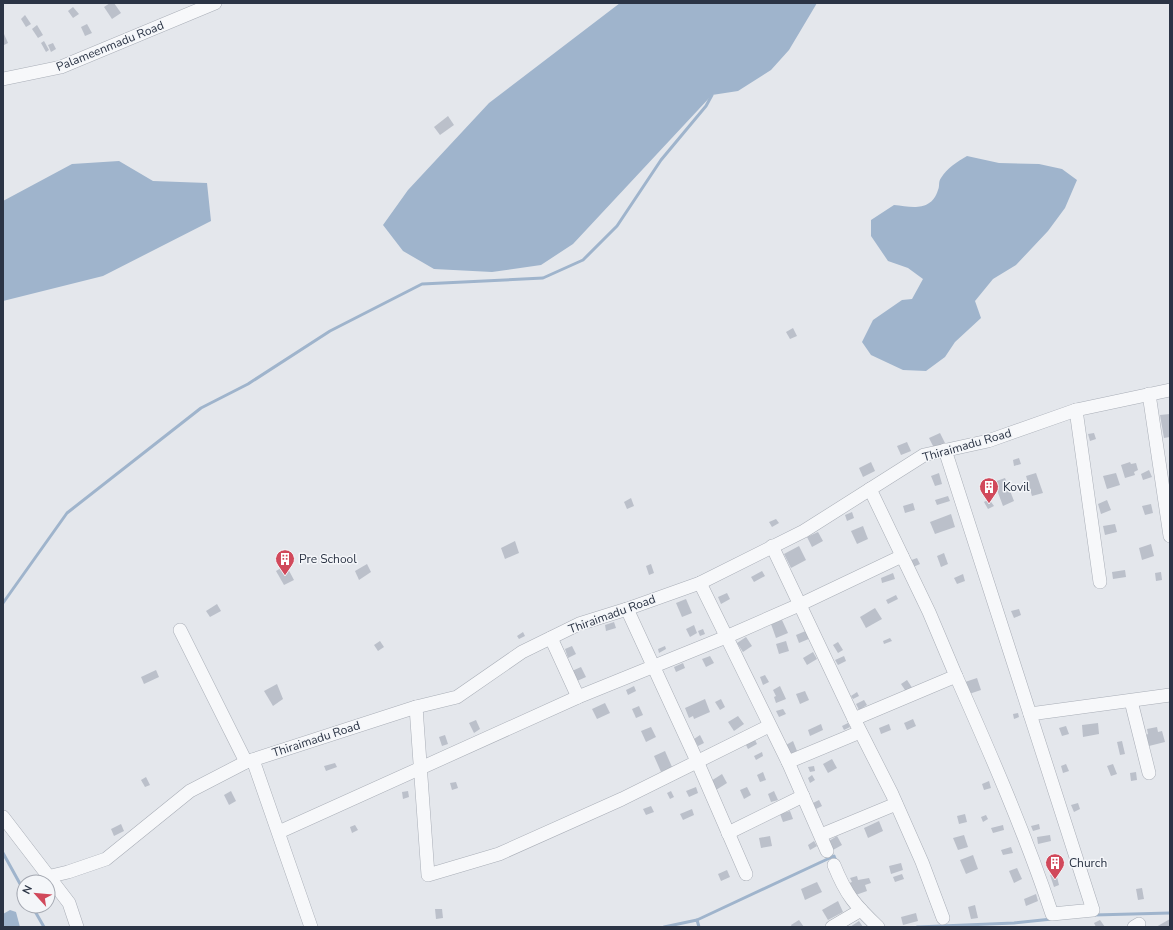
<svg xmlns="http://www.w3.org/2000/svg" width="1173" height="930" viewBox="0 0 1173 930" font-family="'Nunito Sans',sans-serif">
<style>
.water{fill:#9fb4cc}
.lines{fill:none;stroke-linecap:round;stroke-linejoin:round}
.stream{stroke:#9fb4cc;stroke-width:3}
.building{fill:#bbc0ca}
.minor-casing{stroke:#a9aeb7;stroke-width:14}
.minor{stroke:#f7f8fa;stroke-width:13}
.labels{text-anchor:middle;stroke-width:3;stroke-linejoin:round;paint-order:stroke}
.street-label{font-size:12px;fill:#2b3445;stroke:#f4f6f9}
.poi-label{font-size:12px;fill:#2b3445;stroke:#f4f6f9;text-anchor:start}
</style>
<rect width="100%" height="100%" fill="#e4e7ec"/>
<!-- water -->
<g class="water">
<path d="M620,3H817L789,50L771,70L738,91L712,95L573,244L541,265L492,272L434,269L403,251L383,225L408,190L489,103Z"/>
<path d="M967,156L999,163L1039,164L1062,169L1077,180L1065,208L1048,231L1016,265L993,279L975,301L981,318L955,342L945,357L926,371L903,370L871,355L862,342L873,320L902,300L912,299L923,279L908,268L888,261L871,236V220L894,205C912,207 931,212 938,190C940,186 938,182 941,178C947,168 957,162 967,156Z"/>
<path d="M119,161L153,181L207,183L211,221L103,276L3,301V201L72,164Z"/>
<path d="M10,910L16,912L20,927H3V914Z"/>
</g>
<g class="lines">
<!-- stream -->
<g class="stream">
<path d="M3,603L67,513L201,408L248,384L330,331L422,284L543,278L583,260L617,226L661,160L706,106L712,95"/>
<path d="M3,853L24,891"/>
<path d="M32,906L44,927"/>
<path d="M1094,915L1170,913"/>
<path d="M697,920L834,856L836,861"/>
<path d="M664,927L697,920L699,927"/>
<path d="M917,927L1014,923L1052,919"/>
</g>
</g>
<!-- building -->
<g class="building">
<path d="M110,3H114L121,13L112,19L104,7Z"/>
<path d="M73,7L79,14L73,18L68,11Z"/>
<path d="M25,15L31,24L26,27L21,19Z"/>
<path d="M87,24L92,33L85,36L81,27Z"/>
<path d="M37,25L43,35L38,38L32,29Z"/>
<path d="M4,34L8,43L4,45L3,35Z"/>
<path d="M44,41L49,50L46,52L41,43Z"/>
<path d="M53,43L56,49L51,52L48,45Z"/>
<path d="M448,116L454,125L440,135L434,127Z"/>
<path d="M793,328L797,336L790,339L786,332Z"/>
<path d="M1170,414V437L1164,438L1160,415Z"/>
<path d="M940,433L945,443L934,448L929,438Z"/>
<path d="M1094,433L1096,439L1090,441L1088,434Z"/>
<path d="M907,442L911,451L901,455L897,446Z"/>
<path d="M1019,458L1021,464L1014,466L1013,460Z"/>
<path d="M871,462L875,471L863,477L859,468Z"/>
<path d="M1130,462L1131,464L1136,463L1138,470L1134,472L1135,475L1125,478L1121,465Z"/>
<path d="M1149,470L1152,477L1143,480L1141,474Z"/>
<path d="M939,473L942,484L935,486L931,476Z"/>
<path d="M1036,473L1043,493L1032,496L1026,476Z"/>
<path d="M1116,473L1120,485L1107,489L1103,476Z"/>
<path d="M1005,478L1014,501L1003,506L994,482Z"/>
<path d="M948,496L950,501L937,505L935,500Z"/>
<path d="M631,498L634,506L627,509L624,502Z"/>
<path d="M989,499L994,506L988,509L984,502Z"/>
<path d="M1107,500L1111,510L1101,514L1098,504Z"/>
<path d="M913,503L915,510L905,513L903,506Z"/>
<path d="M1151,504L1153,513L1145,515L1142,506Z"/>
<path d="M852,512L854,518L847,521L845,515Z"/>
<path d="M951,514L955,527L935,534L930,522Z"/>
<path d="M776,519L779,523L772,527L769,522Z"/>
<path d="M1115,524L1117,532L1105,535L1103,526Z"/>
<path d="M863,526L868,539L857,544L851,531Z"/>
<path d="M818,532L823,541L812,547L807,537Z"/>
<path d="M515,541L519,553L505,559L501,548Z"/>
<path d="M1151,544L1154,556L1142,560L1139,548Z"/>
<path d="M799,546L806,560L791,568L784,554Z"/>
<path d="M944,553L948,564L941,567L937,556Z"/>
<path d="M917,558L920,564L911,568L909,561Z"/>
<path d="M367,564L371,572L359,580L355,571Z"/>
<path d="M651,564L654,573L649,575L646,566Z"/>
<path d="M286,565L294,580L284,585L276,571Z"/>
<path d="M1125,570L1126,577L1113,579L1112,572Z"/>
<path d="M762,571L765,576L754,582L751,577Z"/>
<path d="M1161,572L1162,580L1156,581L1155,573Z"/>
<path d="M893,573L895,579L882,583L881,578Z"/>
<path d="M963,574L965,581L957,584L954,578Z"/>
<path d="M727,593L730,599L721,604L718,597Z"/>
<path d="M896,595L898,599L888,604L886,600Z"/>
<path d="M686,599L692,613L682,617L676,603Z"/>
<path d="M217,604L221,611L210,617L206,611Z"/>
<path d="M875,608L882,619L866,628L860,617Z"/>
<path d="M1019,609L1021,615L1014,618L1011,611Z"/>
<path d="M782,620L788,633L776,638L771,624Z"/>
<path d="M614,622L616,628L606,631L605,625Z"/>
<path d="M694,625L697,633L690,637L686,629Z"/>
<path d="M703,629L705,634L700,636L698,631Z"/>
<path d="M808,630L811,638L799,643L796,635Z"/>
<path d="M523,632L525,636L519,639L517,636Z"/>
<path d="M746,637L752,646L743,652L737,643Z"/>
<path d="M890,638L892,641L884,644L883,641Z"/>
<path d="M380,641L384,647L378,651L374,645Z"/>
<path d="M786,641L789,651L779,654L776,644Z"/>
<path d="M838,642L843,650L838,653L833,645Z"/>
<path d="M572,646L576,654L568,658L565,649Z"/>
<path d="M665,646L666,649L659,653L658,649Z"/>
<path d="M813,652L817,659L807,665L803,658Z"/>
<path d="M710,656L714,663L706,667L702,659Z"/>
<path d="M844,656L846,661L838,665L835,660Z"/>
<path d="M683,663L685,668L676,672L674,667Z"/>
<path d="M581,667L586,677L577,681L572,671Z"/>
<path d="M156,670L159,677L144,684L141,677Z"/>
<path d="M765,675L769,682L763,685L760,677Z"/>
<path d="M977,678L981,690L969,694L965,682Z"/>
<path d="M907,680L913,689L907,693L901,684Z"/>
<path d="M277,684L283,699L273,706L264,691Z"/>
<path d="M634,686L636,691L628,695L626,690Z"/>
<path d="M780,686L786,699L776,703L774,697L776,696L773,690Z"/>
<path d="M805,691L809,700L800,704L796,694Z"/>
<path d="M857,692L859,696L853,699L851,696Z"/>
<path d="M705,699L710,712L694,719L693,716L689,718L685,708Z"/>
<path d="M721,699L725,707L720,710L715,702Z"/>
<path d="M864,700L867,705L859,710L856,704Z"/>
<path d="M605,703L610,713L597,719L592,709Z"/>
<path d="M639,706L643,715L636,718L632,709Z"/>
<path d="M783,709L786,714L779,717L776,711Z"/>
<path d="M1018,713L1019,717L1014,719L1013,714Z"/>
<path d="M738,716L744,724L734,731L728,722Z"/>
<path d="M913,719L916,726L907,730L904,723Z"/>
<path d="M476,720L480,729L474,733L469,723Z"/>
<path d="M848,723L850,727L844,730L842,726Z"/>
<path d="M1098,723L1099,734L1083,737L1082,725Z"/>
<path d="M821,724L823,730L810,736L808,730Z"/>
<path d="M889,724L891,730L881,734L879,728Z"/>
<path d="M1066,726L1069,734L1062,736L1059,728Z"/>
<path d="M651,727L656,737L646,742L641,731Z"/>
<path d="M1157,727L1158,732L1162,731L1165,742L1149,746L1146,735L1148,734L1147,729Z"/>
<path d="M445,735L448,744L442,746L439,737Z"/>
<path d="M700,735L704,743L698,746L694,739Z"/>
<path d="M754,738L757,744L748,749L745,743Z"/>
<path d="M793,741L797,751L790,754L786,745Z"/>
<path d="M1122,741L1125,754L1120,755L1117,742Z"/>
<path d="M665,751L672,767L661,772L654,756Z"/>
<path d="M762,752L763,756L756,760L754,756Z"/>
<path d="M832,759L837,768L828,773L823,764Z"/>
<path d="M335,763L337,767L326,771L324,766Z"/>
<path d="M1066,764L1069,771L1063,773L1061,766Z"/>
<path d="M1113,764L1117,774L1111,776L1107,766Z"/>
<path d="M814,766L815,771L810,772L808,767Z"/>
<path d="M763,772L766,780L760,782L757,775Z"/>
<path d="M1136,772L1137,780L1131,781L1130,773Z"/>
<path d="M722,774L727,783L716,790L711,781Z"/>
<path d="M812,775L815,780L810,783L808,778Z"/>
<path d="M146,777L150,785L145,787L141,780Z"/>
<path d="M989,781L991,788L984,790L982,784Z"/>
<path d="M456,782L458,788L452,790L450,783Z"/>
<path d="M696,787L698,793L689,797L686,791Z"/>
<path d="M747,787L751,795L744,799L740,790Z"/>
<path d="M231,791L236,801L229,805L224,795Z"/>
<path d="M408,791L409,797L403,799L402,792Z"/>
<path d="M671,791L674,797L670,799L667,793Z"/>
<path d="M774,791L778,800L771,802L768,794Z"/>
<path d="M819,800L822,806L816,809L813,803Z"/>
<path d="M1078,803L1080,809L1074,812L1071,805Z"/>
<path d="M651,806L654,812L646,815L643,809Z"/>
<path d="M692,809L694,815L683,820L680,814Z"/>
<path d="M790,811L793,819L783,822L780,814Z"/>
<path d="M965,814L967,822L959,824L957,816Z"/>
<path d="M986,815L988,819L983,822L981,817Z"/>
<path d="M879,821L883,831L868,838L864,828Z"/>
<path d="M121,824L124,831L114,836L111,829Z"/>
<path d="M1039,824L1040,829L1033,831L1031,826Z"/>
<path d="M355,825L358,830L352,833L350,827Z"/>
<path d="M1003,825L1004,830L993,833L991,828Z"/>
<path d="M964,835L968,847L958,850L953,838Z"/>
<path d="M1050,835L1051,841L1038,844L1037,837Z"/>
<path d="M770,836L772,846L761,848L759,838Z"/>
<path d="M837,836L842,845L833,850L829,841Z"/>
<path d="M814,841L817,846L810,850L808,845Z"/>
<path d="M1011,847L1013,853L1003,855L1001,850Z"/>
<path d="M973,855L978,869L966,874L960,860Z"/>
<path d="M901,863L903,870L891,874L889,866Z"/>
<path d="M1017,868L1022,879L1014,883L1009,871Z"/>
<path d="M727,870L730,877L721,881L718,874Z"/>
<path d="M1056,873L1059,885L1054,887L1050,875Z"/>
<path d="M902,874L904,879L895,882L893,877Z"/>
<path d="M857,876L858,880L869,878L871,883L865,885L867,891L853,896L849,883L852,882L850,878Z"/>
<path d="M817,882L822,892L805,900L801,889Z"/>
<path d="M1142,888L1144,899L1138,900L1136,889Z"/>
<path d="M1036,894L1038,901L1026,906L1024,899Z"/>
<path d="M838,901L843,912L828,920L822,910Z"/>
<path d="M975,905L978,918L971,919L968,907Z"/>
<path d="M435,909H442L443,918L436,919Z"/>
<path d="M916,913L918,921L903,925L901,917Z"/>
<path d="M1170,919V927H1156Z"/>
<path d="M799,920L804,927H792L791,925Z"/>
<path d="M1100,920L1105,927H1096L1094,923Z"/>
<path d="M859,921L863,927H850Z"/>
</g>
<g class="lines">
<defs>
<g id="minor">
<path d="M3,79L61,67L215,3"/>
<path d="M1149,394L1170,536"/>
<path d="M1076,410L1100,582"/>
<path d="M945,450L1093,910L1052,914C1025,833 991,755 956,676"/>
<path d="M772,546L854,719L892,794L922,862L943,918"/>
<path d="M700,583L788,762L827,851"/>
<path d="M627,609L697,761L746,874"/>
<path d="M180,630L246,762"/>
<path d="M551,638L578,697"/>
<path d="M1131,701L1149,773"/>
<path d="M416,707L428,875L499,854L622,799L769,726"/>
<path d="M1030,714L1170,695"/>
<path d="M854,719L956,676L929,612L870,489"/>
<path d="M253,760L311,927"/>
<path d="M788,762L860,732"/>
<path d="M3,817L69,903L77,927"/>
<path d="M279,832L578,697L726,637L799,605L902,556"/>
<path d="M728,833L803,796"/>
<path d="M821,835L896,804"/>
<path d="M834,865C846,895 855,905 878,927"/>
<path d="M47,877L68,872L106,859L190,791L246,762L416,707L457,697L522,652L579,624L627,609L700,583L804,531L924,455L988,441L1076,410L1170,390"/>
<path d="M832,927L861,910"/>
<path d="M1134,927L1139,924"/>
</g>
</defs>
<!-- minor casing -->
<use href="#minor" class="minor-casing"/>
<!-- minor -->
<use href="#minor" class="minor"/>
</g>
<!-- icons -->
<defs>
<symbol id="building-pin" viewBox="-11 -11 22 30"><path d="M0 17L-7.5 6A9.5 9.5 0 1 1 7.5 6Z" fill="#d1495b" stroke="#f4f6f9"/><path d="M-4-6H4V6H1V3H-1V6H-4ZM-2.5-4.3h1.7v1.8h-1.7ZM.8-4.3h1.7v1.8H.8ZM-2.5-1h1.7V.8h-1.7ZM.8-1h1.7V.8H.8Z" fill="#fff"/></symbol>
</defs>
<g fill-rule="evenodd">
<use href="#building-pin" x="978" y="476" width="22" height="30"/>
<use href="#building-pin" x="274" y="548" width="22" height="30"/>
<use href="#building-pin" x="1044" y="852" width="22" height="30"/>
</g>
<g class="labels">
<!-- street labels -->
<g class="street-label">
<text transform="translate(110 46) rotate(-22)" y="4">Palameenmadu Road</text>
<text transform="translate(967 445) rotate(-16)" y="4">Thiraimadu Road</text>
<text transform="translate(612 614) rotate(-20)" y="4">Thiraimadu Road</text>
<text transform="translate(316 739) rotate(-18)" y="4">Thiraimadu Road</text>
</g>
<!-- poi labels -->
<g class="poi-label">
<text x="1003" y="491">Kovil</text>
<text x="299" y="563">Pre School</text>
<text x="1069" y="867">Church</text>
</g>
</g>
<!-- border -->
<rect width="1173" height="930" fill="none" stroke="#2b3445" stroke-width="8"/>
<!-- north arrow -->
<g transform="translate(36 894) rotate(297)"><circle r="19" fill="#f4f6f9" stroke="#a4a8b1"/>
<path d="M0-3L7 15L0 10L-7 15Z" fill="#d1495b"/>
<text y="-6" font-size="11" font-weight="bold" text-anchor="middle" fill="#2b3445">N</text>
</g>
</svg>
